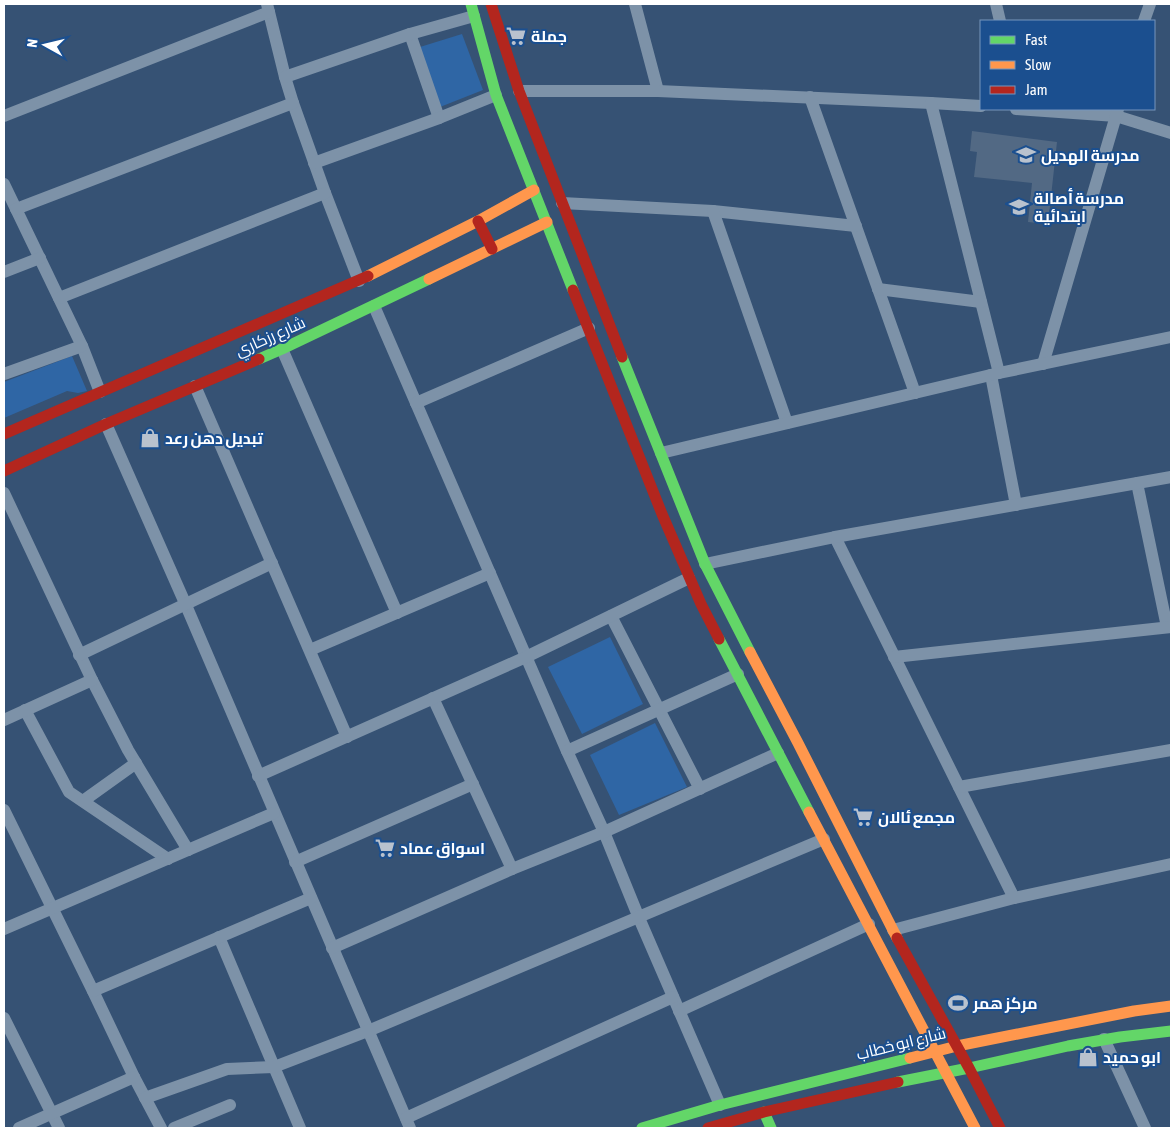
<svg xmlns="http://www.w3.org/2000/svg" width="1175" height="1132" viewBox="0 0 1175 1132" font-family="'Asap Condensed',Cairo,sans-serif">
<style>
.green{fill:#2f66a5}
.building{fill:#526984}
.lines{fill:none;stroke-linecap:round;stroke-linejoin:round}
.street{stroke:#7d92a8;stroke-width:12}
.fast{stroke:#63d668;stroke-width:11}
.slow{stroke:#ff974d;stroke-width:11}
.jam{stroke:#b3261e;stroke-width:11}
.labels{text-anchor:middle;stroke-width:4;stroke-linejoin:round;paint-order:stroke}
.poi-label{font-size:16px;font-weight:bold;fill:#fff;stroke:#1b4f8f;text-anchor:start}
.street-label{font-size:16px;fill:#fff;stroke:#1b4f8f}
</style>
<rect width="100%" height="100%" fill="#365274"/>
<!-- green -->
<g class="green">
<path d="M462,34L483,90L440,107L420,47Z"/>
<path d="M72,356L87,391L78,393L67,391L4,418V382Z"/>
<path d="M610,637L643,704L582,734L548,667Z"/>
<path d="M655,723L687,787L619,815L590,755Z"/>
</g>
<!-- building -->
<path class="building" d="M972,131L1057,142L1048,224L1028,222L1032,183L974,177L977,152L970,151Z"/>
<g class="lines">
<!-- street -->
<g class="street">
<path d="M267,4L285,77L293,103L325,193L359,281"/>
<path d="M635,4L658,91"/>
<path d="M996,4L1000,21"/>
<path d="M1144,21L1150,4"/>
<path d="M410,34L439,118"/>
<path d="M285,77L410,34L474,16"/>
<path d="M519,91H658L931,103L981,106"/>
<path d="M810,97L915,393"/>
<path d="M931,103L999,373"/>
<path d="M1016,109L1116,116L1171,133"/>
<path d="M4,116L269,12"/>
<path d="M314,163L439,118L496,95"/>
<path d="M4,184L82,346L100,392"/>
<path d="M562,203L713,211L856,226"/>
<path d="M16,209L293,103"/>
<path d="M713,211L787,423"/>
<path d="M4,272L40,258"/>
<path d="M878,289L981,302"/>
<path d="M59,298L325,193"/>
<path d="M374,306L567,751L604,832L639,918L720,1105"/>
<path d="M282,349L397,613"/>
<path d="M1043,364L1118,109"/>
<path d="M4,374L82,346"/>
<path d="M991,375L1016,505"/>
<path d="M195,386L347,737"/>
<path d="M416,403L589,328"/>
<path d="M106,424L185,603L410,1128"/>
<path d="M661,453L999,373L1171,337"/>
<path d="M1137,483L1167,627"/>
<path d="M4,493L92,680L128,750L188,850"/>
<path d="M835,537L1014,898"/>
<path d="M705,564L835,537L1171,477"/>
<path d="M611,616L700,789"/>
<path d="M310,650L490,573"/>
<path d="M79,655L272,563"/>
<path d="M894,657L1171,627"/>
<path d="M433,698L512,869"/>
<path d="M25,710L69,792L168,859"/>
<path d="M4,720L92,680"/>
<path d="M567,751L738,674"/>
<path d="M258,776L526,657L689,578"/>
<path d="M959,787L1171,750"/>
<path d="M83,801L136,763"/>
<path d="M4,810L93,991L134,1077L161,1128"/>
<path d="M295,862L473,784"/>
<path d="M4,929L274,813"/>
<path d="M893,930L1014,898L1171,864"/>
<path d="M219,937L300,1128"/>
<path d="M332,948L512,869L604,832L778,753"/>
<path d="M93,991L311,898"/>
<path d="M679,1011L869,924"/>
<path d="M4,1018L59,1128"/>
<path d="M1104,1039L1145,1128"/>
<path d="M145,1098L227,1069L274,1067L368,1031L824,839"/>
<path d="M406,1118L673,997"/>
<path d="M19,1128L134,1077"/>
<path d="M174,1128L230,1105"/>
</g>
<!-- fast -->
<g class="fast">
<path d="M471,4L496,95L573,290"/>
<path d="M622,357L705,564L750,652"/>
<path d="M259,359L282,349L429,279"/>
<path d="M719,639L809,812"/>
<path d="M898,1082L969,1068L1068,1046L1120,1037L1171,1031"/>
<path d="M764,1112L771,1128"/>
<path d="M642,1128L720,1105L910,1058"/>
</g>
<!-- slow -->
<g class="slow">
<path d="M368,276L478,221L534,190"/>
<path d="M429,279L547,222"/>
<path d="M750,652L798,743L897,938"/>
<path d="M809,812L975,1128"/>
<path d="M910,1058L957,1046L1134,1011L1171,1006"/>
</g>
<!-- jam -->
<g class="jam">
<path d="M491,4L519,91L622,357"/>
<path d="M478,221L492,249"/>
<path d="M573,290L662,514L701,604L719,639"/>
<path d="M4,434L368,276"/>
<path d="M4,471L106,424L259,359"/>
<path d="M897,938L969,1068L1000,1128"/>
<path d="M708,1128L764,1112L898,1082"/>
</g>
</g>
<!-- icons -->
<defs>
<symbol id="supermarket-bare" viewBox="-9 -9 18 18"><path d="M-6-5.5h2.5l.6 2H6L4.5 2H-2.5L-4.4-4H-6ZM-1.5 3.2a1.3 1.3 0 1 0 .1 0ZM3 3.2a1.3 1.3 0 1 0 .1 0Z" fill="#b9c2ce" stroke="#1b4f8f" stroke-width="2.5" paint-order="stroke"/></symbol>
<symbol id="school-bare" viewBox="-9 -9 18 18"><path d="M0-5L7-2L0 1L-7-2ZM-4 1L0 2.5L4 1V4Q0 6-4 4Z" fill="#b9c2ce" stroke="#1b4f8f" stroke-width="2.5" paint-order="stroke"/></symbol>
<symbol id="shop-bare" viewBox="-9 -9 18 18"><path d="M-5-2.5h2.3a2.7 3.5 0 0 1 5.4 0H5L5.5 6h-11ZM-1.5-2.5h3a1.5 2.3 0 0 0-3 0Z" fill="#b9c2ce" stroke="#1b4f8f" stroke-width="2.5" paint-order="stroke"/></symbol>
<symbol id="stadium-bare" viewBox="-9 -9 18 18"><path d="M0-5a6.5 5 0 1 0 0 10a6.5 5 0 1 0 0-10ZM-3.5-1.8h7v3.6h-7Z" fill="#b9c2ce" stroke="#1b4f8f" stroke-width="2.5" paint-order="stroke"/></symbol>
</defs>
<g fill-rule="evenodd">
<use href="#supermarket-bare" x="502" y="22" width="28" height="28"/>
<use href="#school-bare" x="1012" y="141" width="28" height="28"/>
<use href="#school-bare" x="1005" y="193" width="28" height="28"/>
<use href="#shop-bare" x="136" y="424" width="28" height="28"/>
<use href="#supermarket-bare" x="849" y="803" width="28" height="28"/>
<use href="#supermarket-bare" x="371" y="834" width="28" height="28"/>
<use href="#stadium-bare" x="944" y="989" width="28" height="28"/>
<use href="#shop-bare" x="1074" y="1043" width="28" height="28"/>
</g>
<g class="labels">
<!-- poi labels -->
<g class="poi-label">
<text x="531" y="42">جملة</text>
<text x="1041" y="161">مدرسة الهديل</text>
<text x="1034" y="204">مدرسة أصالة<tspan x="1034" dy="18">ابتدائية</tspan></text>
<text x="165" y="444">تبديل دهن رعد</text>
<text x="878" y="823">مجمع ئالان</text>
<text x="400" y="854">اسواق عماد</text>
<text x="973" y="1009">مركز همر</text>
<text x="1103" y="1063">ابو حميد</text>
</g>
<!-- street labels -->
<g class="street-label">
<text transform="translate(270 336) rotate(-24)" y="6">شارع رزكاري</text>
<text transform="translate(901 1043) rotate(-14)" y="6">شارع ابو خطاب</text>
</g>
</g>
<!-- border -->
<rect width="1175" height="1132" fill="none" stroke="#ffffff" stroke-width="10"/>
<!-- legend -->
<rect x="980" y="20" width="175" height="90" fill="#1b4f8f" stroke="#7695bc"/>
<rect x="990" y="36" width="25" height="8" fill="#63d668" stroke="#7695bc"/>
<text x="1025" y="45" font-size="15" fill="#ffffff">Fast</text>
<rect x="990" y="61" width="25" height="8" fill="#ff974d" stroke="#7695bc"/>
<text x="1025" y="70" font-size="15" fill="#ffffff">Slow</text>
<rect x="990" y="86" width="25" height="8" fill="#b3261e" stroke="#7695bc"/>
<text x="1025" y="95" font-size="15" fill="#ffffff">Jam</text>
<!-- north arrow -->
<g transform="translate(45 45) rotate(278)" stroke="#1b4f8f" stroke-width="4" paint-order="stroke">
<path d="M0-4L9 19L0 12L-9 19Z" fill="#ffffff"/>
<text y="-8" font-size="14" font-weight="bold" text-anchor="middle" fill="#ffffff">N</text>
</g>
</svg>
